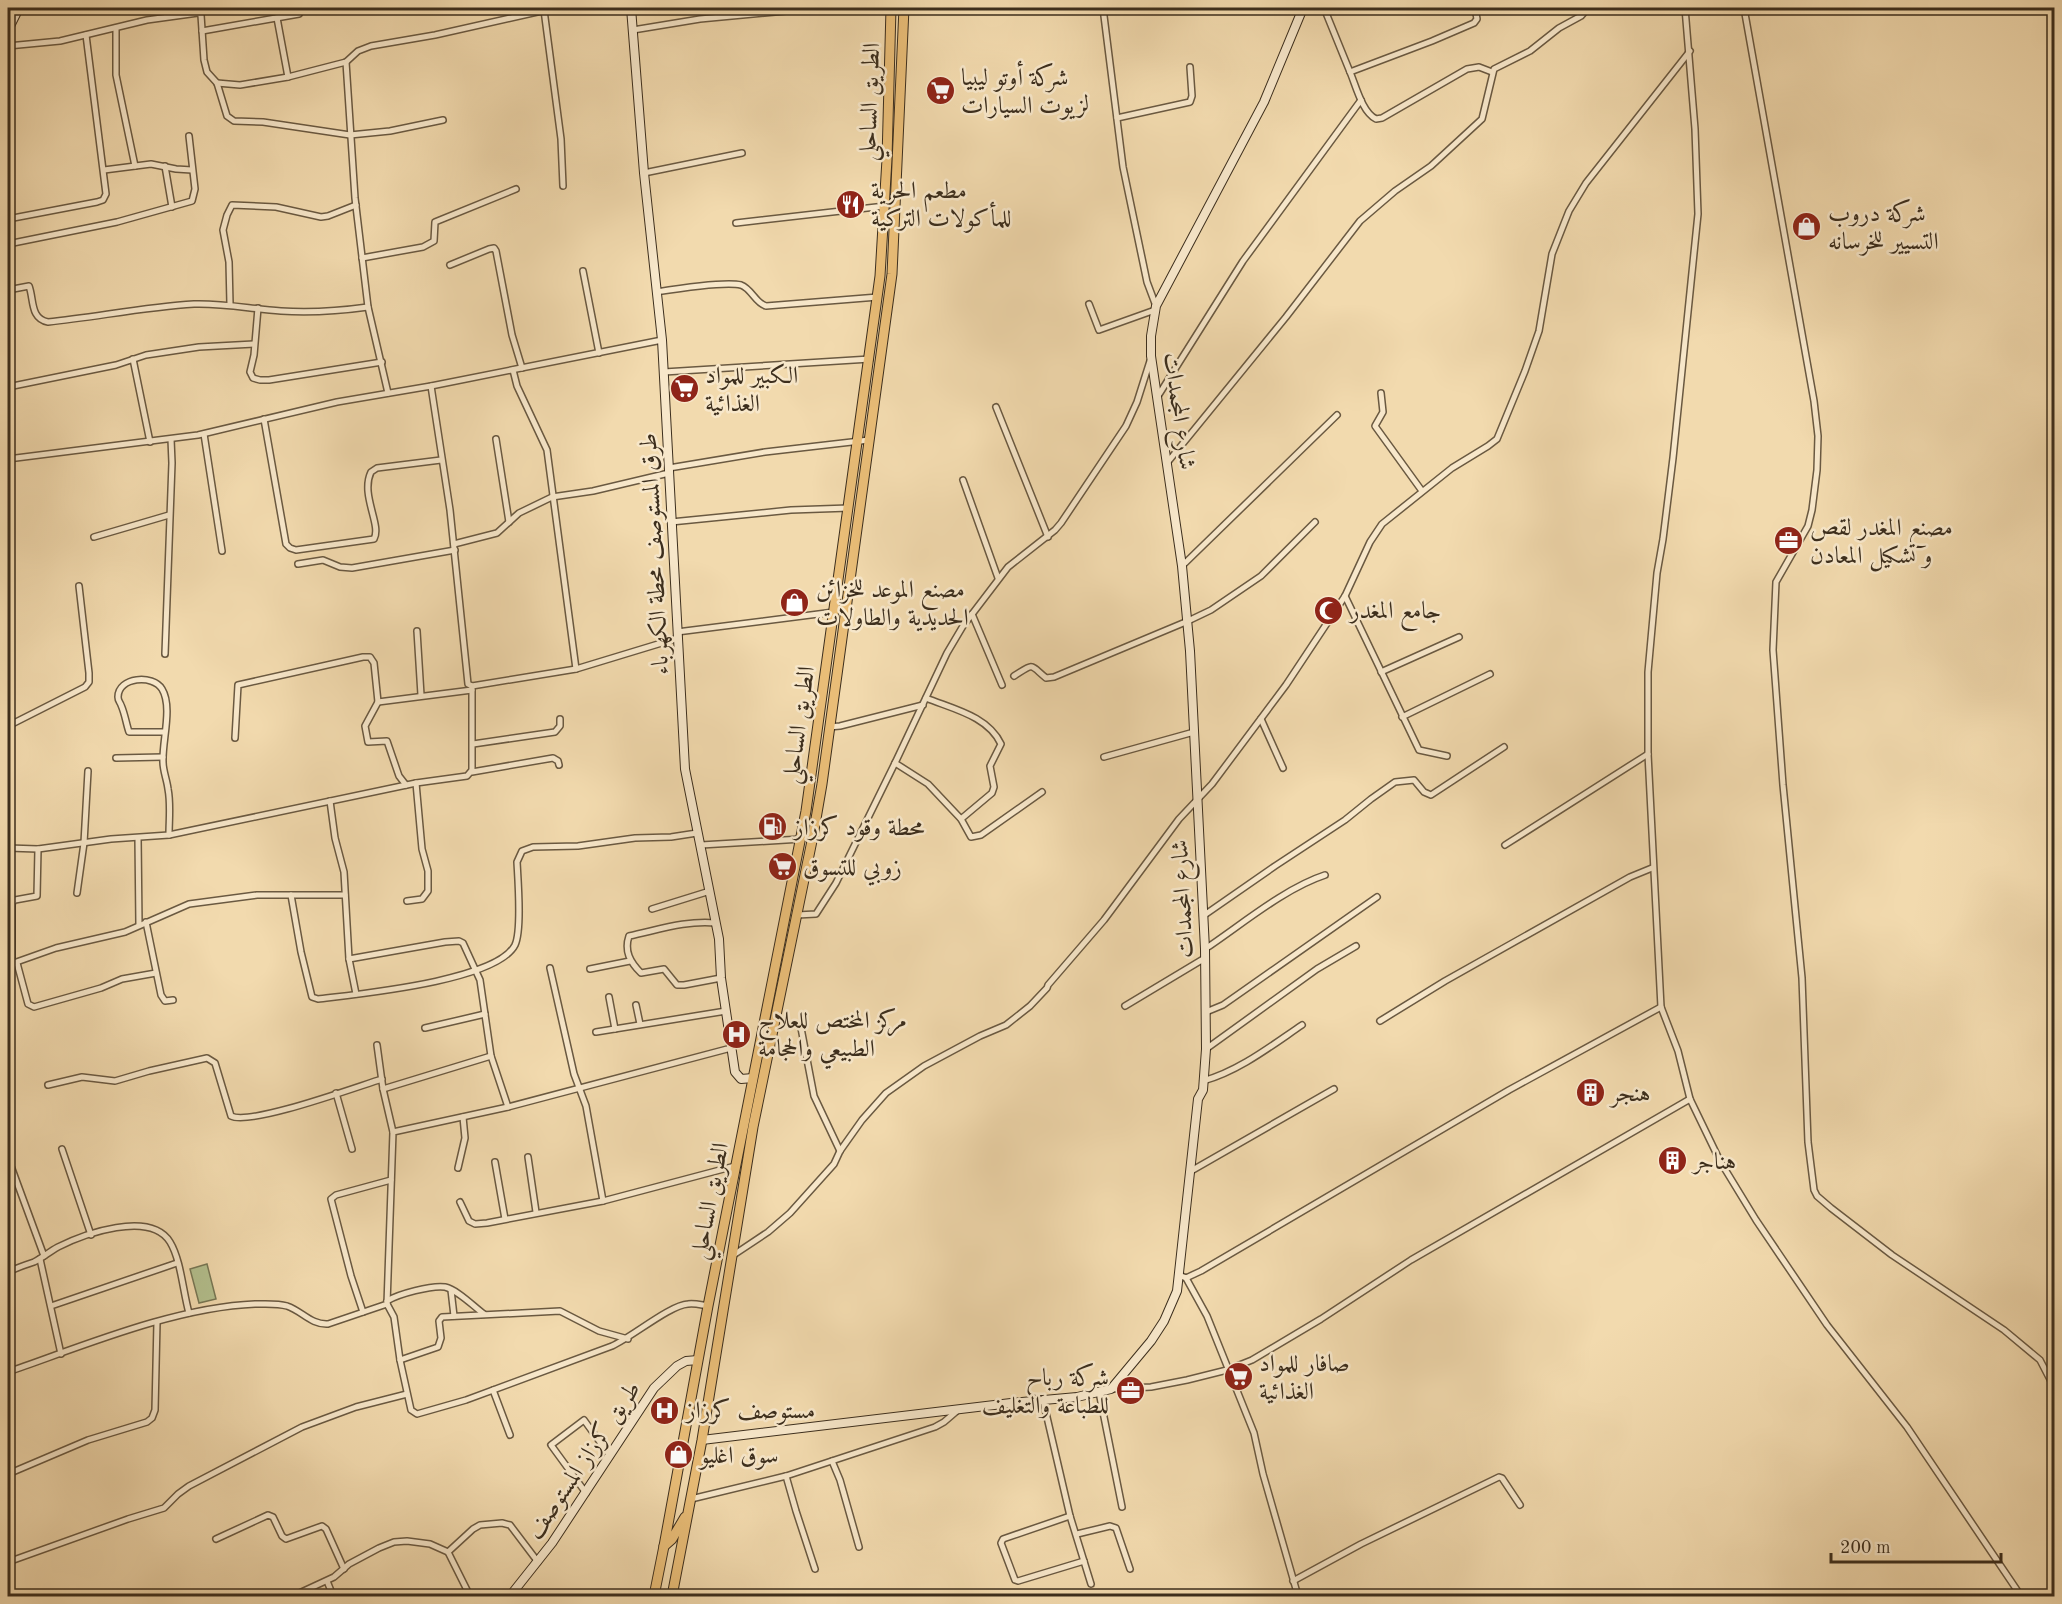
<svg xmlns="http://www.w3.org/2000/svg" width="2062" height="1604" viewBox="0 0 2062 1604" font-family="'Old Standard TT',Amiri,serif">
<style>
.green{fill:#b4c18f;stroke:#787856;stroke-width:1.5}
.lines{fill:none;stroke-linecap:round;stroke-linejoin:round}
.street-casing{stroke:#6a5941;stroke-width:8}
.secondary-casing{stroke:#3c2e1d;stroke-width:10}
.highway-casing{stroke:#3c2e1d;stroke-width:11}
.street{stroke:#f7e7ca;stroke-width:5}
.secondary{stroke:#f7e7ca;stroke-width:8}
.highway{stroke:#e9bd77;stroke-width:9}
.labels{text-anchor:middle;stroke-width:5;stroke-linejoin:round;paint-order:stroke}
.poi-label{font-size:24px;fill:#3c2e1d;stroke:#f7e7ca;text-anchor:start}
.street-label{font-size:24px;fill:#3c2e1d;stroke:#f7e7ca}
</style>
<rect width="100%" height="100%" fill="#f2daae"/>
<filter id="stains"><feTurbulence type="fractalNoise" baseFrequency=".00333" numOctaves="4"/><feColorMatrix values="0 0 0 0 .2 0 0 0 0 .09 0 0 0 0 .02 0 0 0 .5 -.17"/></filter>
<radialGradient id="worn" r=".72"><stop offset=".6" stop-color="#630" stop-opacity="0"/><stop offset="1" stop-color="#630" stop-opacity=".3"/></radialGradient>
<!-- green -->
<path class="green" d="M207,1264L216,1299L199,1303L190,1269Z"/>
<g class="lines">
<defs>
<g id="street">
<path d="M1103,8L1123,167L1147,282L1156,306"/>
<path d="M1324,8L1350,72L1432,41L1474,23L1477,19L1475,8"/>
<path d="M1685,8L1695,129L1698,214L1673,458L1663,539L1657,573L1648,672V754L1661,1007L1678,1051L1690,1099L1720,1161L1756,1220L1827,1325L1907,1427L2021,1596"/>
<path d="M1744,8L1814,401L1818,436L1817,470L1812,510L1808,526L1776,582L1773,650L1783,785L1802,978L1808,1142L1814,1190L1817,1196L1831,1208L1892,1255L2004,1330L2040,1360L2054,1387"/>
<path d="M544,10L561,139L563,186"/>
<path d="M277,18L288,77"/>
<path d="M116,28V75L135,166"/>
<path d="M633,30L700,19L819,8"/>
<path d="M202,31L299,14"/>
<path d="M8,46L60,41L147,20L198,13L201,15L204,60L207,72L217,83L227,116L234,121L263,122L350,135L390,131L443,120"/>
<path d="M346,62L355,198L368,307L388,393"/>
<path d="M1350,72C1356,86 1362,112 1376,119L1382,118L1467,69L1479,67L1492,72"/>
<path d="M217,83L240,85L288,77L346,62L358,51L371,46L435,35L555,8"/>
<path d="M1117,118L1190,102L1192,96L1190,67"/>
<path d="M165,166L172,207"/>
<path d="M104,170L151,164L176,169L192,170"/>
<path d="M644,173L742,153"/>
<path d="M8,219L97,202L103,200L106,194L86,35"/>
<path d="M736,223L885,206"/>
<path d="M8,244L117,222L192,201L195,189L189,136"/>
<path d="M362,258L423,247L434,241L435,222L516,189"/>
<path d="M450,265L489,249L494,248L496,251L512,335L522,368"/>
<path d="M583,271L599,353"/>
<path d="M8,290L29,286C34,299 30,319 48,322C96,317 145,307 194,304C224,303 251,309 281,311C310,313 339,311 368,307"/>
<path d="M656,292C675,289 725,281 741,285C752,289 755,303 766,306L878,297"/>
<path d="M230,304L229,262L223,230L227,215L232,205L276,207L321,217L328,216L356,205"/>
<path d="M1089,304L1099,330L1155,310"/>
<path d="M258,308L254,355L250,372L253,378L260,380H269L382,362"/>
<path d="M133,359L150,442"/>
<path d="M513,370L517,386L547,450L576,669"/>
<path d="M664,372L870,359"/>
<path d="M431,386L450,510L468,684L472,686L576,669L678,638"/>
<path d="M8,387L116,365L146,355L199,347L254,344"/>
<path d="M1381,393L1383,412L1375,426L1422,491"/>
<path d="M1158,396L1243,261L1361,100"/>
<path d="M996,407L1048,537"/>
<path d="M264,419L286,544L290,548L296,550L374,539C382,525 360,495 371,472L377,468L441,460"/>
<path d="M204,434L222,551"/>
<path d="M496,439L509,522"/>
<path d="M8,459L198,435L337,402L431,386L662,340"/>
<path d="M1167,463L1286,317L1360,221L1395,191L1431,166L1482,119L1494,69L1530,51L1559,28L1581,16L1588,8"/>
<path d="M669,468L765,452L869,440"/>
<path d="M963,480L998,578"/>
<path d="M671,522L791,510L849,508"/>
<path d="M94,537L169,515"/>
<path d="M454,544L497,533L519,513L552,497L593,491L669,473"/>
<path d="M298,564L323,560L340,567L352,568L455,550"/>
<path d="M1182,566L1337,415"/>
<path d="M1345,596L1419,750L1447,756"/>
<path d="M972,614L1002,685"/>
<path d="M417,631L421,695"/>
<path d="M677,632L834,612"/>
<path d="M165,654L172,463L171,439"/>
<path d="M1381,672L1459,637"/>
<path d="M1014,676C1035,663 1029,664 1046,678L1054,677L1188,621L1211,610L1261,576L1315,522"/>
<path d="M926,698C953,709 988,716 1001,744L990,766L994,787L992,793L961,819"/>
<path d="M378,702L365,726L368,742L387,741L399,776L406,785"/>
<path d="M1402,717L1490,674"/>
<path d="M1261,719L1283,768"/>
<path d="M8,726L85,687L89,682V673L79,586"/>
<path d="M829,727L840,726L923,705"/>
<path d="M165,732H129C126,723 125,714 121,705C120,702 118,701 118,697C118,677 153,674 162,689C173,707 162,741 163,762C163,771 167,780 168,789C171,804 169,820 169,835"/>
<path d="M235,738L238,685L363,657H370L374,663L378,702L472,690"/>
<path d="M473,744L555,732L560,726V719"/>
<path d="M1104,757L1194,732"/>
<path d="M116,758L163,757"/>
<path d="M895,763L928,784L961,819L971,837L981,835L1042,792"/>
<path d="M472,772L553,758L558,761L559,765"/>
<path d="M330,801L335,838L344,872L349,959L356,994"/>
<path d="M138,838L139,925"/>
<path d="M701,845L802,839"/>
<path d="M1505,845L1648,754"/>
<path d="M8,848L38,849L111,839L169,835L416,783L467,776L472,770V686"/>
<path d="M77,893L84,843L88,771"/>
<path d="M291,895L301,952L312,997L318,999C358,994 497,981 515,945C522,930 518,881 517,862L522,851L533,847L578,846L635,838L671,837L697,833"/>
<path d="M407,901L422,899L428,891V871L422,849L416,783"/>
<path d="M652,909L710,891"/>
<path d="M797,915L816,914L836,883L895,763L947,653L963,626L1008,567L1055,530L1061,523L1126,426L1137,402L1150,361"/>
<path d="M1203,916L1275,866L1345,820L1371,799L1395,782L1414,780L1424,792L1431,795L1504,747"/>
<path d="M146,922L161,995L165,1001L173,1000"/>
<path d="M716,923C686,920 658,930 629,936C624,951 630,962 641,973L664,969L677,985H684L721,978"/>
<path d="M1205,949C1241,925 1285,888 1325,875"/>
<path d="M349,959L445,942L459,941L463,943L480,980L491,1056L508,1107"/>
<path d="M17,963L28,1004L34,1007L101,988L122,979L156,973"/>
<path d="M12,964V903L15,900L37,896L38,849"/>
<path d="M8,965L56,948L125,932L189,904L257,895H345"/>
<path d="M550,968L574,1074L586,1106L603,1201"/>
<path d="M590,969L630,961"/>
<path d="M609,997L615,1029"/>
<path d="M636,1005L640,1024"/>
<path d="M1125,1006L1205,958"/>
<path d="M1206,1012L1223,1005L1377,897"/>
<path d="M1380,1021L1445,981L1630,877L1652,868"/>
<path d="M425,1028L485,1014"/>
<path d="M801,1028L814,1096L840,1151"/>
<path d="M596,1032L726,1011"/>
<path d="M377,1045L383,1089L393,1132"/>
<path d="M1206,1049L1317,969L1356,946"/>
<path d="M1203,1081C1239,1071 1271,1046 1302,1025"/>
<path d="M48,1085L82,1077L115,1081L149,1071L207,1058L215,1063L231,1116C250,1126 356,1087 382,1079"/>
<path d="M383,1089L491,1056"/>
<path d="M336,1093L352,1149"/>
<path d="M62,1149L91,1235"/>
<path d="M528,1157L536,1212"/>
<path d="M8,1158L44,1256"/>
<path d="M495,1162L505,1219"/>
<path d="M458,1168L465,1138L463,1117"/>
<path d="M1191,1171L1334,1089"/>
<path d="M460,1202L469,1221L475,1224L487,1223L603,1201L735,1166"/>
<path d="M732,1256L768,1232L790,1213L834,1164L840,1151L862,1120L886,1093L924,1066L980,1036L1006,1025L1030,1006L1047,988L1048,985L1104,920L1179,819L1212,784L1286,685L1345,596L1370,542L1382,524L1452,468L1488,446L1497,439L1525,371L1539,331L1552,254L1569,211L1586,183L1690,51"/>
<path d="M40,1259L61,1354"/>
<path d="M8,1272C16,1268 25,1265 34,1262C42,1258 49,1252 58,1247C84,1234 150,1210 170,1242C181,1260 183,1292 189,1313"/>
<path d="M1179,1275L1186,1278L1201,1271L1509,1090L1661,1007"/>
<path d="M1186,1278L1207,1316L1254,1433L1263,1474L1298,1596"/>
<path d="M451,1290L454,1316"/>
<path d="M387,1301C398,1294 432,1285 445,1287C458,1290 473,1306 484,1314"/>
<path d="M387,1304L394,1317L400,1360L411,1410L417,1414L466,1400L612,1346C632,1337 670,1305 688,1304C695,1303 701,1305 708,1306"/>
<path d="M51,1306L177,1263"/>
<path d="M363,1312L351,1276L331,1199L336,1195L391,1180"/>
<path d="M400,1360L438,1347L441,1338L439,1321L442,1317L560,1311L599,1331L628,1339"/>
<path d="M8,1372C83,1346 176,1307 255,1304C266,1304 277,1303 287,1306C302,1311 311,1325 328,1324L387,1304L393,1132L508,1107L731,1048"/>
<path d="M1111,1389L1151,1387L1187,1380L1227,1370L1252,1360L1321,1319L1411,1260L1690,1099"/>
<path d="M493,1390L510,1435"/>
<path d="M1099,1392L1122,1507"/>
<path d="M1043,1400L1070,1516L1091,1584"/>
<path d="M832,1461L840,1480L859,1547"/>
<path d="M8,1474L88,1440L147,1422L152,1418L155,1410L157,1322"/>
<path d="M786,1476L796,1511L815,1569"/>
<path d="M586,1493L551,1445L584,1420L610,1456"/>
<path d="M691,1499L786,1476L935,1427L944,1422L958,1410"/>
<path d="M1070,1516L1003,1539L1001,1543L1015,1580L1018,1581L1084,1561"/>
<path d="M1077,1534L1110,1526L1116,1528L1130,1569"/>
<path d="M216,1539L268,1515L273,1517L282,1536L286,1539L322,1526L326,1529L344,1569"/>
<path d="M448,1552L473,1529L480,1525L502,1523L510,1525L538,1562"/>
<path d="M8,1562L128,1519L164,1508L178,1494L189,1486L302,1427L356,1407L407,1394"/>
<path d="M327,1581L333,1596"/>
<path d="M1293,1581L1361,1544L1499,1477L1502,1478L1520,1505"/>
<path d="M293,1596L334,1577L349,1564L379,1548L394,1542L407,1541L430,1544L448,1552L470,1596"/>
</g>
<g id="secondary">
<path d="M631,8L644,173L662,340L685,769L719,939L721,978L735,1072L741,1079L753,1078"/>
<path d="M8,30L19,8"/>
<path d="M702,1440L1011,1403L1077,1397L1111,1389L1151,1341L1164,1321L1177,1291L1198,1099L1203,1090L1206,1049L1205,949L1190,651L1182,566L1151,356V336L1156,306L1264,102L1303,8"/>
<path d="M510,1596L552,1543L654,1388L677,1366L686,1361L698,1360"/>
</g>
<g id="highway">
<path d="M685,1517L672,1539L664,1546L708,1306L806,811L880,276L887,159L891,8"/>
<path d="M654,1596L664,1546"/>
<path d="M672,1596L702,1440L753,1127L813,836L822,784L892,274L904,8"/>
</g>
</defs>
<!-- street casing -->
<use href="#street" class="street-casing"/>
<!-- secondary casing -->
<use href="#secondary" class="secondary-casing"/>
<!-- highway casing -->
<use href="#highway" class="highway-casing"/>
<!-- street -->
<use href="#street" class="street"/>
<!-- secondary -->
<use href="#secondary" class="secondary"/>
<!-- highway -->
<use href="#highway" class="highway"/>
</g>
<!-- icons -->
<defs>
<symbol id="supermarket-disc" viewBox="-11 -11 22 22"><circle r="9.5" fill="#8f2418" stroke="#f7e7ca"/><path d="M-6-5.5h2.5l.6 2H6L4.5 2H-2.5L-4.4-4H-6ZM-1.5 3.2a1.3 1.3 0 1 0 .1 0ZM3 3.2a1.3 1.3 0 1 0 .1 0Z" fill="#fff"/></symbol>
<symbol id="restaurant-disc" viewBox="-11 -11 22 22"><circle r="9.5" fill="#8f2418" stroke="#f7e7ca"/><path d="M-5-6h1v4h1v-4h1v4h1v-4h1v5L-1.5 .5V6h-2V.5L-5-1ZM5-6V6H3V1.5H1.5Q1.5-4 5-6Z" fill="#fff"/></symbol>
<symbol id="shop-disc" viewBox="-11 -11 22 22"><circle r="9.5" fill="#8f2418" stroke="#f7e7ca"/><path d="M-5-2.5h2.3a2.7 3.5 0 0 1 5.4 0H5L5.5 6h-11ZM-1.5-2.5h3a1.5 2.3 0 0 0-3 0Z" fill="#fff"/></symbol>
<symbol id="office-disc" viewBox="-11 -11 22 22"><circle r="9.5" fill="#8f2418" stroke="#f7e7ca"/><path d="M-6-3h4V-5.5h4V-3h4V5H-6ZM-1-4.5V-3h2v-1.5ZM-6 0V1H6V0Z" fill="#fff"/></symbol>
<symbol id="mosque-disc" viewBox="-11 -11 22 22"><circle r="9.5" fill="#8f2418" stroke="#f7e7ca"/><path d="M3.5-4.9A6 6 0 1 0 3.5 4.9A5 5 0 1 1 3.5-4.9Z" fill="#fff"/></symbol>
<symbol id="fuel-disc" viewBox="-11 -11 22 22"><circle r="9.5" fill="#8f2418" stroke="#f7e7ca"/><path d="M-5.5-6h7V0h2V4h1.3V-2.5L3-4.5l.8-.8L6-3V5H2.5V1h-1V6h-7ZM-4.2-4.7v3.2H.2V-4.7Z" fill="#fff"/></symbol>
<symbol id="hospital-disc" viewBox="-11 -11 22 22"><circle r="9.5" fill="#8f2418" stroke="#f7e7ca"/><path d="M-5-5h3v3.5h4V-5h3V5h-3V1.5h-4V5h-3Z" fill="#fff"/></symbol>
<symbol id="building-disc" viewBox="-11 -11 22 22"><circle r="9.5" fill="#8f2418" stroke="#f7e7ca"/><path d="M-4-6H4V6H1V3H-1V6H-4ZM-2.5-4.3h1.7v1.8h-1.7ZM.8-4.3h1.7v1.8H.8ZM-2.5-1h1.7V.8h-1.7ZM.8-1h1.7V.8H.8Z" fill="#fff"/></symbol>
</defs>
<g fill-rule="evenodd">
<use href="#supermarket-disc" x="924" y="74" width="33" height="33"/>
<use href="#restaurant-disc" x="834" y="188" width="33" height="33"/>
<use href="#shop-disc" x="1790" y="210" width="33" height="33"/>
<use href="#supermarket-disc" x="668" y="372" width="33" height="33"/>
<use href="#office-disc" x="1772" y="524" width="33" height="33"/>
<use href="#shop-disc" x="778" y="586" width="33" height="33"/>
<use href="#mosque-disc" x="1312" y="594" width="33" height="33"/>
<use href="#fuel-disc" x="756" y="810" width="33" height="33"/>
<use href="#supermarket-disc" x="766" y="850" width="33" height="33"/>
<use href="#hospital-disc" x="720" y="1018" width="33" height="33"/>
<use href="#building-disc" x="1574" y="1076" width="33" height="33"/>
<use href="#building-disc" x="1656" y="1144" width="33" height="33"/>
<use href="#supermarket-disc" x="1222" y="1360" width="33" height="33"/>
<use href="#office-disc" x="1114" y="1374" width="33" height="33"/>
<use href="#hospital-disc" x="648" y="1394" width="33" height="33"/>
<use href="#shop-disc" x="662" y="1438" width="33" height="33"/>
</g>
<g class="labels">
<!-- poi labels -->
<g class="poi-label">
<text x="961" y="85">شركة أوتو ليبيا<tspan x="961" dy="28">لزيوت السيارات</tspan></text>
<text x="871" y="198">مطعم الحرية<tspan x="871" dy="28">للمأكولات التركية</tspan></text>
<text x="1828" y="221">شركة دروب<tspan x="1828" dy="28">التسيير للخرسانه</tspan></text>
<text x="705" y="383">الكبير للمواد<tspan x="705" dy="28">الغذائية</tspan></text>
<text x="1810" y="535">مصنع المغدر لقص<tspan x="1810" dy="28">و تشكيل المعادن</tspan></text>
<text x="816" y="597">مصنع الموعد للخزائن<tspan x="816" dy="28">الحديدية والطاولات</tspan></text>
<text x="1350" y="618">جامع المغدر</text>
<text x="794" y="835">محطة وقود كرزاز</text>
<text x="803" y="875">زوبي للتسوق</text>
<text x="758" y="1028">مركز المختص للعلاج<tspan x="758" dy="28">الطبيعي والحجامة</tspan></text>
<text x="1611" y="1101">هنجر</text>
<text x="1693" y="1169">هناجر</text>
<text x="1259" y="1371">صافار للمواد<tspan x="1259" dy="28">الغذائية</tspan></text>
<text x="1109" y="1385" text-anchor="end">شركة رباح<tspan x="1109" dy="28">للطباعة والتغليف</tspan></text>
<text x="686" y="1418">مستوصف كرزاز</text>
<text x="700" y="1463">سوق اغليو</text>
</g>
<!-- street labels -->
<g class="street-label">
<text transform="translate(869 102) rotate(-88)" y="8">الطريق الساحلي</text>
<text transform="translate(1180 411) rotate(82)" y="8">شارع المجمدات</text>
<text transform="translate(654 554) rotate(-93)" y="8">طرق المستوصف محطة الكهرباء</text>
<text transform="translate(798 725) rotate(-82)" y="8">الطريق الساحلي</text>
<text transform="translate(1182 899) rotate(-93)" y="8">شارع المجمدات</text>
<text transform="translate(709 1201) rotate(-79)" y="8">الطريق الساحلي</text>
<text transform="translate(583 1460) rotate(-56)" y="8">طريق كرزاز المستوصف</text>
</g>
</g>
<!-- margin -->
<rect width="2062" height="1604" fill="none" stroke="#f2daae" stroke-width="30"/>
<rect x="9" y="9" width="2044" height="1586" fill="none" stroke="#3c2e1d" stroke-width="3"/>
<rect x="15" y="15" width="2032" height="1574" fill="none" stroke="#3c2e1d" stroke-width="1.5"/>
<!-- scale -->
<path d="M1831 1553v9h170v-9" fill="none" stroke="#3c2e1d" stroke-width="3"/>
<text x="1840" y="1553" font-size="18" fill="#3c2e1d" stroke="#f7e7ca" stroke-width="4.5" paint-order="stroke">200 m</text>
<rect width="100%" height="100%" filter="url(#stains)"/>
<rect width="100%" height="100%" fill="url(#worn)"/>
</svg>
